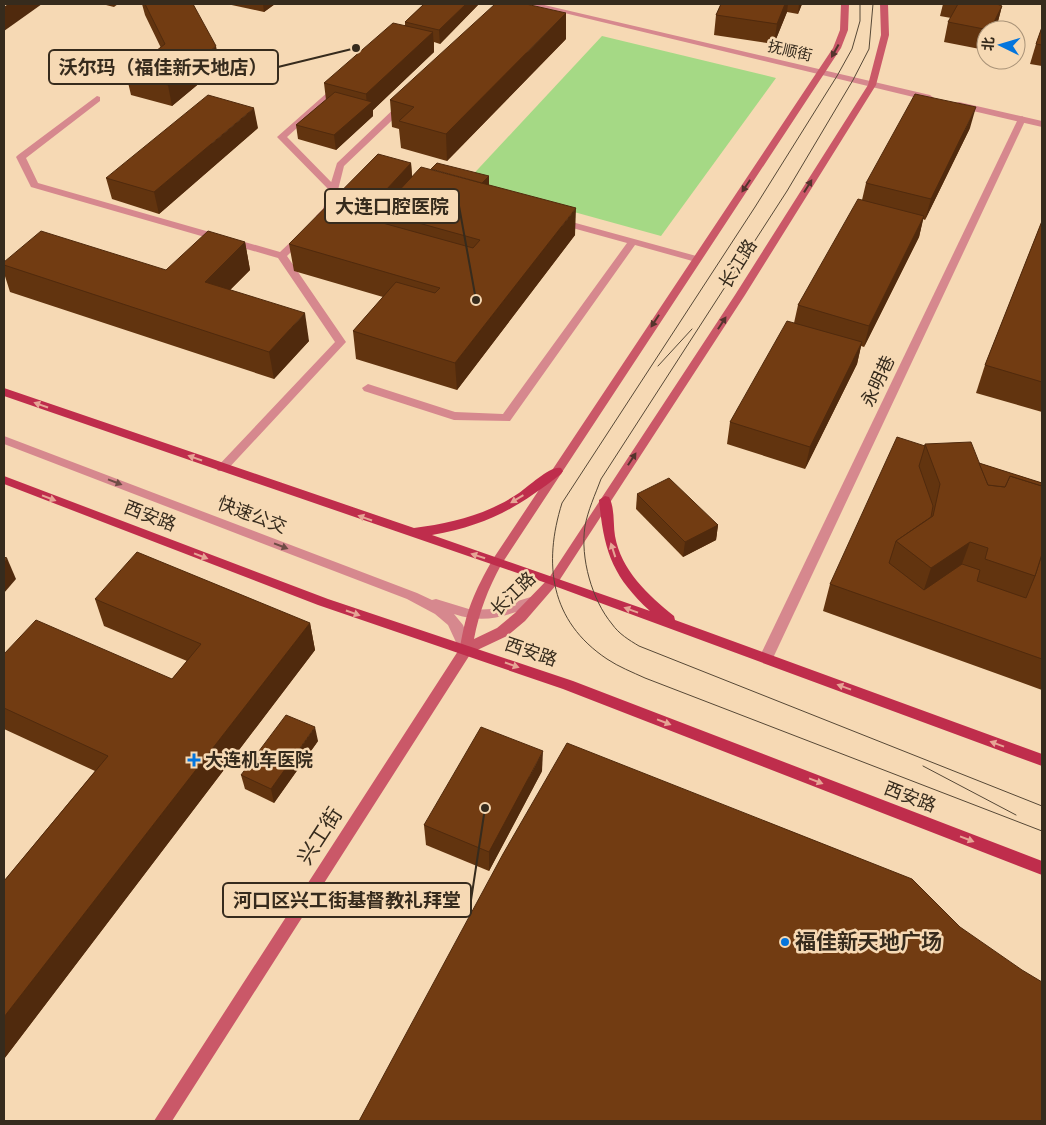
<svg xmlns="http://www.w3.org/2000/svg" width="1046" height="1125" viewBox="0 0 1046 1125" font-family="'Zilla Slab','Noto Sans SC',serif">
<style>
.green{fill:#a5d985}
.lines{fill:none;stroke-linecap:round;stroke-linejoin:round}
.service{fill:#d6888e;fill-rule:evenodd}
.minor{fill:#d6888e;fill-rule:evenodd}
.tertiary{fill:#d6888e;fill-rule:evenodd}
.secondary{fill:#ca5868;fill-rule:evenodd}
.primary{fill:#bf2d4c;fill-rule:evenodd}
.tram{stroke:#564836;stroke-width:1}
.wall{fill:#62340f}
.shaded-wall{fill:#502a0d}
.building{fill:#723c12;stroke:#502a0d}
.oneway{fill:#54342c}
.oneway2{fill:#e6a595}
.oneway3{fill:#6e4c45}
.poi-dot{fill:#0475dd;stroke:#f6d9b4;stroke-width:2}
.labels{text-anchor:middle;stroke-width:5;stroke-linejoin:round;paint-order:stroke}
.far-street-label{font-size:15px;fill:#362b1d;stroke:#f6d9b4}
.street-label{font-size:18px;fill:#362b1d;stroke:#f6d9b4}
.poi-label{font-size:18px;font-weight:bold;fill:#362b1d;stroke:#f6d9b4;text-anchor:start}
.near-street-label{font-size:21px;fill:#362b1d;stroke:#f6d9b4}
.near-poi-label{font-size:21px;font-weight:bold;fill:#362b1d;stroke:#f6d9b4;text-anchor:start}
.leader{fill:none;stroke:#362b1d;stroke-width:2}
.callout-dot{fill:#362b1d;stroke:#f6d9b4;stroke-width:2}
.callout{fill:#f6d9b4;stroke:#362b1d;stroke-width:2}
.callout-label{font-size:19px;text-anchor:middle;font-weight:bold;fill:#362b1d}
</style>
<rect width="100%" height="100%" fill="#f6d9b4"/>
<!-- green -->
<path class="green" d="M602,36L776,78L661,236L466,182Z"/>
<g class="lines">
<!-- service -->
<g class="service">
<path d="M337,84L340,85V89L287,137L337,188V192H331L277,137Z"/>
<path d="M561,219L700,257L701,259L696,262L635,245L510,421L454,420L364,391L362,388L368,384L455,412L503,414L627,243L558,224V220Z"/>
<path d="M4,436L417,593L432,600L436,599L472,610L492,609L534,596L539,598L540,601L539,604C506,615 488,625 454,614L463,625L473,649L471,653L466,654L461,653L448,625L435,614L407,599L4,444Z"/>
</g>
<!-- minor -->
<g class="minor">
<path d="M97,96L100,97V101L26,158L38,183L280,252L299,234H305V238L287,256L346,342L226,471H218L216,468L335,342L278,258L31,187L16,157L18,155Z"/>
<path d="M403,102L406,103V107L344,166L333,210L324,218H318L316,216L323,209L337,163L400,103Z"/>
<path d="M1022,116L1026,119L773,658L771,662L766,663L761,662L759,658L1018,119Z"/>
</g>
<!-- tertiary -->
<g class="tertiary">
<path d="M527,4H540L930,95L934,98L930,101Z"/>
<path d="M959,102L1042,121V127L956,107V103Z"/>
</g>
<!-- secondary -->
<path class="secondary" d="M841,4H849L848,30L841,48L501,565C488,589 479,612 474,639L497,628L515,613L549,578L735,295L868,85L881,35L880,4H888L889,35L876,85L745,295L557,584L525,621L507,636L471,653L172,1121H154L460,648C466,611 474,592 493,559L833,48L840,30Z"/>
<!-- primary -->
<g class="primary">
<path d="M4,388L414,528C452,523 486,515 519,493C529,486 551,465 561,468L563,471L561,474C517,508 488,525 432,535L650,611C612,576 604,551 599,500L605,496L609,497C615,508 613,524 615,536C621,570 648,595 674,616L675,620L1042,754V766L549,584L4,396Z"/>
<path d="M4,476L328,599L573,681L1042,861V875L563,689L318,605L4,484Z"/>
</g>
<!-- tram -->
<g class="tram">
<path d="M860,4V21L852,49L837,76L755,207L562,503C543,564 550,621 607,659C619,667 632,672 645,678L1042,831"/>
<path d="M873,4L869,49L853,80L787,191L601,479C595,495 588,510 585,526C580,558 592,600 612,624C619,634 629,640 639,646L1042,806"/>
<path d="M658,366L692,329"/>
<path d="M923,766L1016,815"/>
</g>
</g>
<!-- wall -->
<g class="wall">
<path d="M102,4H118L114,7Z"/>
<path d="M142,4H193L220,66L172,106L131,95L126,74L161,48L145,15Z"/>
<path d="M227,4H275L264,12Z"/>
<path d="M424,4H478V5L440,44L434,42V52L373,110V116L336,150L298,139L296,125L326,100L324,83L405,25V22Z"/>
<path d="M721,4H802L798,14L787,12L774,44L714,35L716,15Z"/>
<path d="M943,4H997L1002,6L997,25L995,30H986V48L985,50L944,42L948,22L951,18L940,16Z"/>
<path d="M1042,27V66L1030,64L1036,44Z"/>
<path d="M566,39L447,161L401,148L399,129L392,127L390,100Z"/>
<path d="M258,128L159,214L112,199L106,178Z"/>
<path d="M970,128L925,220L923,219L919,237L864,347L861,346L857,364L805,469L727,444L730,422L794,323L798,305L862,200L866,183Z"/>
<path d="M411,163L412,176L489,185L575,235L457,390L356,359L353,331L383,297L294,271L289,244Z"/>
<path d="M1042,221V412L976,393L985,365Z"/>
<path d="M245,242L250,270L230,290L309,341L274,379L10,292L4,273V262L166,270Z"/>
<path d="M925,444L979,463L1042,483V690L823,611L830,584Z"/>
<path d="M637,494L718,525L716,540L683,557L636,509Z"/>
<path d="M95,599L310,623L315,650L4,1059V881L95,771L4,729V654L172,679L187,661L104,626Z"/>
<path d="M318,741L274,803L245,789L241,775Z"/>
<path d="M542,771L489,871L426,845L424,825Z"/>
</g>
<!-- shaded-wall -->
<g class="shaded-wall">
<path d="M8,4H42L4,31V7Z"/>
<path d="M263,4H275L264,12Z"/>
<path d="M466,4H478V5L440,44L439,30Z"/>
<path d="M785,4H788L787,12L774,44L777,24Z"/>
<path d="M799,4H802L798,14Z"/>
<path d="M1002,6L997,25L995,30H990Z"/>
<path d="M566,13V39L447,161L446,134Z"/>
<path d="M433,32L434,52L373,110V116L336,150L334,135L367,106L366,94Z"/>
<path d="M216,46L220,66L172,106L168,85Z"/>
<path d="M976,107L970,128L925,220L931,199Z"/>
<path d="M254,108L258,128L159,214L154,192Z"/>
<path d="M411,163L413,190L379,212L380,226L361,217Z"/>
<path d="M489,176V191L471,193Z"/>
<path d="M576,208L575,235L457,390L455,363Z"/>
<path d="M924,216L919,237L864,347L869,326Z"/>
<path d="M245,242L250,270L210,310L205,282Z"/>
<path d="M305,313L309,341L274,379L269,352Z"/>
<path d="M862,342L857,364L805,469L810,447Z"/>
<path d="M718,525L716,540L683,557L685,542Z"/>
<path d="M970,542L952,591L916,614L931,568Z"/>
<path d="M7,558L16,579L4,593V562Z"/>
<path d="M310,623L315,650L4,1059V1017Z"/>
<path d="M315,727L318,741L274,803L271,789Z"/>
<path d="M543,751L542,771L489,871V852Z"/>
</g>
<!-- building -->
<g class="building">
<path d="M145,4H193L216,46L168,85L126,74L165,44Z"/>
<path d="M424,4H466L439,30L405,22Z"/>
<path d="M495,4H526L566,13L446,134L399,121L414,107L390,100Z"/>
<path d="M721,4H785L777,24L716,15Z"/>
<path d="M958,4H997L1002,6L990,30H989L948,22Z"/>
<path d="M393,23L433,32L366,94L324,83Z"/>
<path d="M1042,27V45L1036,44Z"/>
<path d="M335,92L372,102L334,135L296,125Z"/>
<path d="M915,94L976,107L931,199L866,183Z"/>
<path d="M208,95L254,108L154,192L106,178Z"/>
<path d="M378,154L411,163L361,217L473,248L480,240L379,212L421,167L576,208L455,363L353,331L396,282L435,293L440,288L289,244Z"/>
<path d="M437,163L489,176L482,183L431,169Z"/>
<path d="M858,199L924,216L869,326L798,305Z"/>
<path d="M1042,221V382L985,365Z"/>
<path d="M41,231L166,270L208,231L245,242L205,282L305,313L269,352L4,265V262Z"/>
<path d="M787,321L862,342L810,447L730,422Z"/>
<path d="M897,437L925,446L919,466L933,506L931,517L896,541L889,563L924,590L962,564L980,570L977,581L1026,598L1035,576L1042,554V659L830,584Z"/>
<path d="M971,442L988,485L1005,487L1010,476L1042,486V554L1035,576L985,559L988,548L970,542L931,568L896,541L933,516L940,484L925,444Z"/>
<path d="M979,463L1042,483V486L1010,476L1005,487L988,485Z"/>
<path d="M669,478L718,525L685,542L637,494Z"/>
<path d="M137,552L310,623L4,1017V881L108,756L4,708V654L36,620L172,679L201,644L95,599Z"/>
<path d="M4,557L7,558L4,562Z"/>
<path d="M286,715L315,727L271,789L241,775Z"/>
<path d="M481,727L543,751L489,852L424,825Z"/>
<path d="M567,743L912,879L960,927L1022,970L1042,982V1121H359L503,854Z"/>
</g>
<!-- one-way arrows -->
<defs><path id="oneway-solid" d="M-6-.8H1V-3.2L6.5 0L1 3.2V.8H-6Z" transform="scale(1.25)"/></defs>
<g class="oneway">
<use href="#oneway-solid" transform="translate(835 51) rotate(119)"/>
<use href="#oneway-solid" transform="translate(746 186) rotate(124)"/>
<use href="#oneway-solid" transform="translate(808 186) rotate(-58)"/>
<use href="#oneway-solid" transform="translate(655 321) rotate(123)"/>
<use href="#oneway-solid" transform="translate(722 323) rotate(-57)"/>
<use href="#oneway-solid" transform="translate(632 459) rotate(-57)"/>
</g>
<g class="oneway2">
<use href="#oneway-solid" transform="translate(41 405) rotate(-161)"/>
<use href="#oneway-solid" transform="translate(195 458) rotate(-161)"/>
<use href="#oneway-solid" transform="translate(49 498) rotate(21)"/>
<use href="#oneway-solid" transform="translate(517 499) rotate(149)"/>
<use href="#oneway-solid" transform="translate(365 518) rotate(-161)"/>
<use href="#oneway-solid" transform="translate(613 550) rotate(-108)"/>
<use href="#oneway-solid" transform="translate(201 556) rotate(21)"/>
<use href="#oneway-solid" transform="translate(478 556) rotate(-162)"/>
<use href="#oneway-solid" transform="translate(631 610) rotate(-160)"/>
<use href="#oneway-solid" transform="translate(353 613) rotate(19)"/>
<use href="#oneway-solid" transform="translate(512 665) rotate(19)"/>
<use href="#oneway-solid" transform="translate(844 687) rotate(-160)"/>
<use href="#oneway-solid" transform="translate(664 722) rotate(21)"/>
<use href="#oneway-solid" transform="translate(997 744) rotate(-160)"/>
<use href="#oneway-solid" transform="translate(816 781) rotate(21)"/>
<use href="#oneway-solid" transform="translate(967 839) rotate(21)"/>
</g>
<g class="oneway3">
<use href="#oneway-solid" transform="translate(115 482) rotate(21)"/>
<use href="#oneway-solid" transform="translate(281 546) rotate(21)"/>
</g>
<!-- markers -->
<g class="poi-dot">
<path d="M191.5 752.5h5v5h5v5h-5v5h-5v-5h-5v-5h5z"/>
<circle cx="785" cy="942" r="5"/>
</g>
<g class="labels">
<!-- far-street labels -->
<g class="far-street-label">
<text transform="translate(790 51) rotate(13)" y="5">抚顺街</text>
</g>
<!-- street labels -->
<g class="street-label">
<text transform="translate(738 264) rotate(-58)" y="6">长江路</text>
<text transform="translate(878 381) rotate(-65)" y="6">永明巷</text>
<text transform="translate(252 515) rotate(21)" y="6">快速公交</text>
<text transform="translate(150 516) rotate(21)" y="6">西安路</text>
<text transform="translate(513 594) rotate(-44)" y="6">长江路</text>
<text transform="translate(531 652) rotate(19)" y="6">西安路</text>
<text transform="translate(910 797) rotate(21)" y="6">西安路</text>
</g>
<!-- poi labels -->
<g class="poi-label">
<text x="205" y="766">大连机车医院</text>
</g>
<!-- near-street labels -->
<g class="near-street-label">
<text transform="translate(320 836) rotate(-57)" y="7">兴工街</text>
</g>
<!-- near-poi labels -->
<g class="near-poi-label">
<text x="795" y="949">福佳新天地广场</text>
</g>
</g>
<!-- callouts -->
<path class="leader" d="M356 48L278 67M476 300L459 206M485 808L471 900"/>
<g class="callout-dot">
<circle cx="356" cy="48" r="5"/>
<circle cx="476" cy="300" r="5"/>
<circle cx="485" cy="808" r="5"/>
</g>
<g class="callout">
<rect x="49" y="50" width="229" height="34" rx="5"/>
<rect x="325" y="189" width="134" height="34" rx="5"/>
<rect x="223" y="883" width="248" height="34" rx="5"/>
</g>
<g class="callout-label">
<text x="163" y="74">沃尔玛（福佳新天地店）</text>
<text x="392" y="213">大连口腔医院</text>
<text x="347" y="907">河口区兴工街基督教礼拜堂</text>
</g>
<!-- border -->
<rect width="1046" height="1125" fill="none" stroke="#362b1d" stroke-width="10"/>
<!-- north arrow -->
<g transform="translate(1001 45) rotate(275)"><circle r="24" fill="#f6d9b4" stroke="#a99378"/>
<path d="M0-4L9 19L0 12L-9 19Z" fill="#0475dd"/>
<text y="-8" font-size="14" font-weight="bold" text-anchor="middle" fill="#362b1d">北</text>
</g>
</svg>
